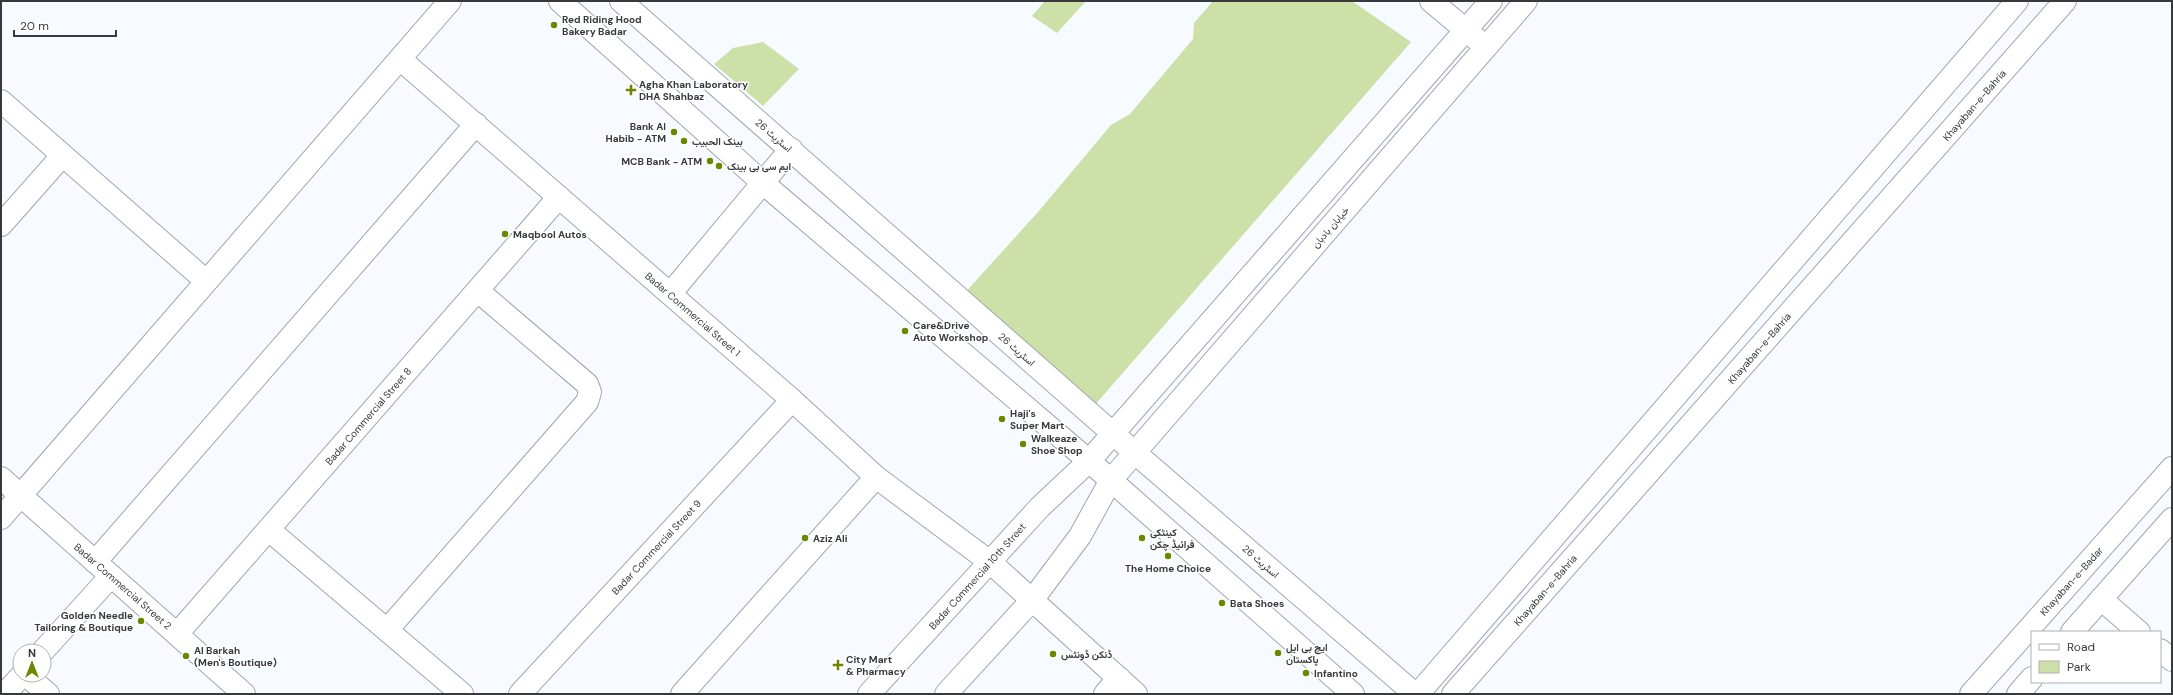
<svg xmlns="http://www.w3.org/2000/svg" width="2173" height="695" viewBox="0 0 2173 695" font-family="'DM Sans',Vazirmatn,sans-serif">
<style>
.green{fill:#cce0a7}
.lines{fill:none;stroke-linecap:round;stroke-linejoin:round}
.street-casing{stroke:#a1a6ac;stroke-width:24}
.secondary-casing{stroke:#a1a6ac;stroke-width:24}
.street{stroke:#fff;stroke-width:22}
.secondary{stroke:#fff;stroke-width:22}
.poi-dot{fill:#6a8700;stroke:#fff;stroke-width:1.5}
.labels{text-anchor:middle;stroke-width:3;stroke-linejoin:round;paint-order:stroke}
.poi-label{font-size:10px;font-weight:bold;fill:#37393c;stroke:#fff;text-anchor:start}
.street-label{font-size:10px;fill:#37393c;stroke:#fff}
</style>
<rect width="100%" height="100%" fill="#f7fbff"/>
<!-- green -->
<g class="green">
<path d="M1045,1H1086L1057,33L1032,16Z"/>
<path d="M1213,1H1352L1411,42L1094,406L963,295L1038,212L1111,125L1130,114L1193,39L1194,23Z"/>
<path d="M763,42L799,69L763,106L714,64L733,48Z"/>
</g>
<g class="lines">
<defs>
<g id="street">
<path d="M1431,1L1486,47"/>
<path d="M400,59L792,400L876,477L990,562L1136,694"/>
<path d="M1,101L206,281"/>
<path d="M1,225L62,156"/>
<path d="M670,294L791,149"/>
<path d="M1,478L244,694"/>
<path d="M1,518L450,1"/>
<path d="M269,530L462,694"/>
<path d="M95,562L476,124"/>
<path d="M2101,599L2139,632"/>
<path d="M387,630L587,402L590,392L587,384L478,291"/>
<path d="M177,634L559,197"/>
<path d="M2160,650L2172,660"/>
<path d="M43,651L111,576"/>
<path d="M26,675L48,694"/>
<path d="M5,694L22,675"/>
<path d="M520,694L792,400"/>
<path d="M682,694L876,477"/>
<path d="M1105,694L1119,678"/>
</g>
<g id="secondary">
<path d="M560,1L763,183L1089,461L1353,694"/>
<path d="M621,1L1134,452L1415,694"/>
<path d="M2072,632L2172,519"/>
<path d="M869,694L1040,507L1089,461L1491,1"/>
<path d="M946,694L1033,599L1080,536L1111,480L1526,1"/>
<path d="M1418,694L2017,1"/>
<path d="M1453,694L2065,1"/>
<path d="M1971,694L2172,468"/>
<path d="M2018,694L2032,678"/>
</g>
</defs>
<!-- street casing -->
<use href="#street" class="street-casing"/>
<!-- secondary casing -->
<use href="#secondary" class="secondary-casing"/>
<!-- street -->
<use href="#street" class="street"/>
<!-- secondary -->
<use href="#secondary" class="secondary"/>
</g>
<!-- markers -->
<g class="poi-dot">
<circle cx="554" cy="25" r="4"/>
<path d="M629 84h4v4h4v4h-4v4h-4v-4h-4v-4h4z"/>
<circle cx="674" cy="132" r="4"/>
<circle cx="684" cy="141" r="4"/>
<circle cx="710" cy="161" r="4"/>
<circle cx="719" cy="166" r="4"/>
<circle cx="505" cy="234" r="4"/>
<circle cx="905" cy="331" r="4"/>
<circle cx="1002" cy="419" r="4"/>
<circle cx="1023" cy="444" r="4"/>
<circle cx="805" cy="538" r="4"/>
<circle cx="1142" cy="538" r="4"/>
<circle cx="1168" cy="556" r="4"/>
<circle cx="1222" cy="603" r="4"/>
<circle cx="141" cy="621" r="4"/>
<circle cx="1278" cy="653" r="4"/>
<circle cx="1053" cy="654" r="4"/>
<circle cx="186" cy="656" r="4"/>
<path d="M836 659h4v4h4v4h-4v4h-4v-4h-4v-4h4z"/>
<circle cx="1306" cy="673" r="4"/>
</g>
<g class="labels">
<!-- poi labels -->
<g class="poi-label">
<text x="562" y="23">Red Riding Hood<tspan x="562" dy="12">Bakery Badar</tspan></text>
<text x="639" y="88">Agha Khan Laboratory<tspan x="639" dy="12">DHA Shahbaz</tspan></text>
<text x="666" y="130" text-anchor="end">Bank Al<tspan x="666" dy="12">Habib - ATM</tspan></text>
<text x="692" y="145">بينک الحبيب</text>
<text x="702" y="165" text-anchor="end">MCB Bank - ATM</text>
<text x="727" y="170">ایم سی بی بینک</text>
<text x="513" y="238">Maqbool Autos</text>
<text x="913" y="329">Care&amp;Drive<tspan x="913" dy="12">Auto Workshop</tspan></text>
<text x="1010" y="417">Haji's<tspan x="1010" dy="12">Super Mart</tspan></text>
<text x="1031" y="442">Walkeaze<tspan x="1031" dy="12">Shoe Shop</tspan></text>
<text x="1150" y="536">کینٹکی<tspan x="1150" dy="12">فرائیڈ چکن</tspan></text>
<text x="813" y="542">Aziz Ali</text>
<text x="1168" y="572" text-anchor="middle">The Home Choice</text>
<text x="1230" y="607">Bata Shoes</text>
<text x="133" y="619" text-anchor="end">Golden Needle<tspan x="133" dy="12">Tailoring &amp; Boutique</tspan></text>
<text x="1286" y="651">ایچ بی ایل<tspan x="1286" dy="12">پاکستان</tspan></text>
<text x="194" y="654">Al Barkah<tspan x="194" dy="12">(Men's Boutique)</tspan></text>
<text x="1061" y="658">ڈنکن ڈونٹس</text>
<text x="846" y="663">City Mart<tspan x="846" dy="12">&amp; Pharmacy</tspan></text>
<text x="1314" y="677">Infantino</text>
</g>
<!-- street labels -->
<g class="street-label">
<text transform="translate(1974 105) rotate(-49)" y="4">Khayaban-e-Bahria</text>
<text transform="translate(774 135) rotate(41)" y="4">اسٹریٹ 26</text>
<text transform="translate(1330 227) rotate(-49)" y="4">خیابان بادبان</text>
<text transform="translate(693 314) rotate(41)" y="4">Badar Commercial Street 1</text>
<text transform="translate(1759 348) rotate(-49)" y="4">Khayaban-e-Bahria</text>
<text transform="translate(1017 349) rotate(41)" y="4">اسٹریٹ 26</text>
<text transform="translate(368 416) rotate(-49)" y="4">Badar Commercial Street 8</text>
<text transform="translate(656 547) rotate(-47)" y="4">Badar Commercial Street 9</text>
<text transform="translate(1261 561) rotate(41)" y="4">اسٹریٹ 26</text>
<text transform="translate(977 576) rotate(-48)" y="4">Badar Commercial 10th Street</text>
<text transform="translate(2071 581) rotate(-48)" y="4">Khayaban-e-Badar</text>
<text transform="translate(123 586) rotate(41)" y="4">Badar Commercial Street 2</text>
<text transform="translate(1545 590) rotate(-49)" y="4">Khayaban-e-Bahria</text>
</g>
</g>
<!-- border -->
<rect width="2173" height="695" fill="none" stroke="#37393c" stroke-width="4"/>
<!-- legend -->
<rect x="2031" y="631" width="130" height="52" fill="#ffffff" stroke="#afb0b1"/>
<rect x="2039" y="644" width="20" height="6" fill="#ffffff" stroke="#afb0b1"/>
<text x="2067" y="651" font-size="12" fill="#37393c">Road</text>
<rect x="2039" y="661" width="20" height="12" fill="#cce0a7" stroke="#afb0b1"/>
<text x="2067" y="671" font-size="12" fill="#37393c">Park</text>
<!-- north arrow -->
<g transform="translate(32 663)"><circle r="19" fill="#ffffff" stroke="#afb0b1"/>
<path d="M0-3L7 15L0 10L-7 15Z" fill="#6a8700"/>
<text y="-6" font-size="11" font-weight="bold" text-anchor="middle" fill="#37393c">N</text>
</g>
<!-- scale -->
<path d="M14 30v6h102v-6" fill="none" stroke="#37393c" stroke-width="2"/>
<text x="20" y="30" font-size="12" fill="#37393c" stroke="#ffffff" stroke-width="3" paint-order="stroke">20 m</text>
</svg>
